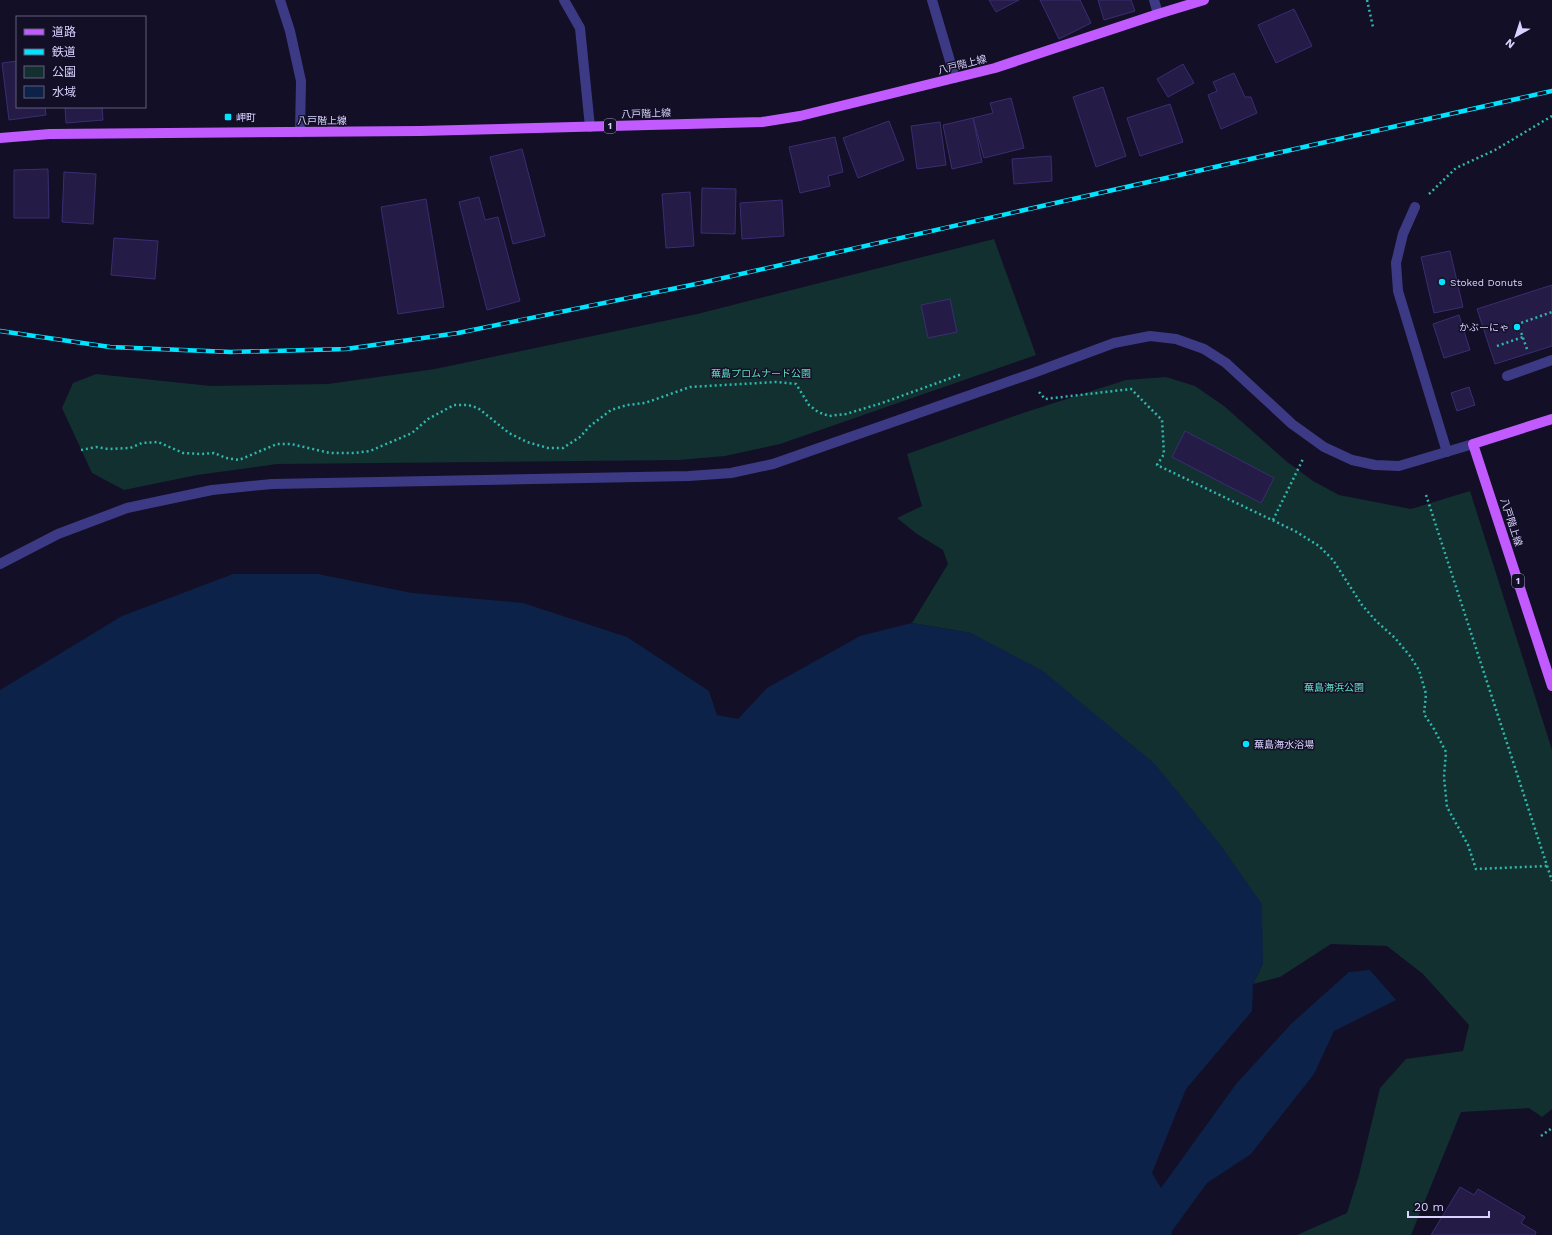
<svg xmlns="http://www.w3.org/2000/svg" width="1552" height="1235" viewBox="0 0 1552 1235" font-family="'Work Sans','Noto Sans JP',sans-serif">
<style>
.green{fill:#12302f}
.water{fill:#0c2248}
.building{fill:#241b47;stroke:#3b2d73}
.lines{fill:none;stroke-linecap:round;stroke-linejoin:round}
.path{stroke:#2fb8b0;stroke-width:2.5;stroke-dasharray:2 3;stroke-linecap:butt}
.service{stroke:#3d3a85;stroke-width:10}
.minor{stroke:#3d3a85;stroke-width:10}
.primary{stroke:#c25bff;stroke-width:10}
.rail-casing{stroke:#00e5ff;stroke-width:4.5}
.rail{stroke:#130f26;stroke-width:3;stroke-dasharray:9;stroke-linecap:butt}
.poi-dot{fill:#00e5ff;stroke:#130f26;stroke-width:1.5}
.labels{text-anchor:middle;stroke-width:3;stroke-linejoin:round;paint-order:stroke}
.shield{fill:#130f26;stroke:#9e99be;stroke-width:1}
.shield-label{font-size:9px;font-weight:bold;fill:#d9d4ff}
.street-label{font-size:10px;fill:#d9d4ff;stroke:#130f26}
.poi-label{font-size:10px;fill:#d9d4ff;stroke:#130f26;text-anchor:start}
.park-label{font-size:10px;fill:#5fe0c0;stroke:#130f26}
</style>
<rect width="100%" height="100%" fill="#130f26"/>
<!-- green -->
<g class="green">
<path d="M994,239L1036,355L780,444L725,456L679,460L277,464L197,475L124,490L92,473L62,408L73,383L96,374L211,386L328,384L435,369L697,314Z"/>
<path d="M1166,377L1195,386L1224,406L1286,461L1313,481L1339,495L1411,509L1470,491L1552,750V1109L1542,1117L1529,1108L1461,1112L1411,1235H1297L1347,1213L1359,1175L1380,1088L1406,1059L1463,1051L1469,1025L1423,974L1387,946L1331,944L1280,977L1253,984L1263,963L971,633L912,623L948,564L943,550L917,534L897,518L922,506L907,454L1026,412L1126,380Z"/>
</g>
<!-- water -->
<path class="water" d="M233,574H318L412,593L523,603L627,637L709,691L717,715L738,719L767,688L860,636L912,623L971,633L1043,671L1155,764L1219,843L1262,904L1263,963L1253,984L1252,1011L1186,1089L1152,1173L1161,1188L1236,1084L1291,1024L1349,972L1370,970L1396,1000L1334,1031L1314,1074L1251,1154L1207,1183L1172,1231L1171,1235H0V690L122,616Z"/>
<!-- building -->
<g class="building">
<path d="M989,0H1019L996,12Z"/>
<path d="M1040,0H1080L1091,23L1059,39Z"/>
<path d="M1098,0H1131L1135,11L1104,20Z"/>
<path d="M1294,9L1312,46L1276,63L1258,25Z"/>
<path d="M17,61V107H45L46,115L9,120L2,63Z"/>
<path d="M1183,64L1194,83L1168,97L1157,79Z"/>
<path d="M1234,73L1245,97H1251L1257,113L1221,129L1208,95L1217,91L1213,82Z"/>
<path d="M1103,87L1126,156L1096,167L1073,97Z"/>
<path d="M1011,98L1024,148L984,158L973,118L993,113L990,103Z"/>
<path d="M1170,104L1183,142L1140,156L1127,118Z"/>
<path d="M65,107H102L103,120L66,123Z"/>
<path d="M973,118L982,162L952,169L943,125Z"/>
<path d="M889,121L904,160L858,178L843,138Z"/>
<path d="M940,122L946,165L917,169L911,126Z"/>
<path d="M835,137L843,172L828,176L830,186L800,193L789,147Z"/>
<path d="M522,149L545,236L513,244L490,157Z"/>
<path d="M1051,156L1052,181L1014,184L1012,159Z"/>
<path d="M48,169L49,218H14V170Z"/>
<path d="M64,172L96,174L93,224L62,222Z"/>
<path d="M702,188L736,189L735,234L701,233Z"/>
<path d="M690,192L694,246L666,248L662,194Z"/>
<path d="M479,197L485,220L498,217L520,301L487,310L459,202Z"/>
<path d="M426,199L444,307L398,314L381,207Z"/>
<path d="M782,200L784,236L742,239L740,203Z"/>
<path d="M114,238L158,241L155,279L111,275Z"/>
<path d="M1450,251L1463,307L1434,313L1421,257Z"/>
<path d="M1552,285V346L1495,364L1477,309Z"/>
<path d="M950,299L957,332L928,338L921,305Z"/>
<path d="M1459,315L1470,350L1444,358L1433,324Z"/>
<path d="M1469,387L1475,405L1457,411L1451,393Z"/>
<path d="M1185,431L1274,478L1261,503L1172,457Z"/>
<path d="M1460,1187L1474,1195L1478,1189L1525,1217L1521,1223L1536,1232L1535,1235H1431Z"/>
</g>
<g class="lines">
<!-- path -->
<g class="path">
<path d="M1367,0L1373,27"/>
<path d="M1429,194L1456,168L1495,150L1552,116"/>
<path d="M1497,346L1523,337"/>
<path d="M1527,349L1518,324L1552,312"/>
<path d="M1039,392L1045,399L1131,389L1162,420L1164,454L1157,465L1295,531L1319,546L1333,560L1362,605L1376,621L1395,638L1410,656L1419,670L1426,694L1424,714L1434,729L1446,752L1444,777L1447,807L1468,845L1476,869L1547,866"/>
<path d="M81,450L96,447L108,449L130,448L142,443L158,442L183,453L201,454L214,453L226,458L239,460L277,444H291L330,453H354L370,451L412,433L428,419L454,405H468L478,408L509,433L527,442L548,448H563L580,437L590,426L611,410L627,405L645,403L690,387L776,382L796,384L809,405L818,412L829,416L846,414L882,403L962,374"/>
<path d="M1426,495L1552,881"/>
<path d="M1273,520L1303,459"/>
<path d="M1541,1136L1552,1128"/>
</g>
<!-- service -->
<path class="service" d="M1507,376L1552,360"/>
<!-- minor -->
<g class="minor">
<path d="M280,0L290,31L301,81L300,132"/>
<path d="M564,0L580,28L590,127"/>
<path d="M932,0L955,78"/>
<path d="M1154,0L1158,14"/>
<path d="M1415,207L1403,234L1396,263L1398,291L1447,452"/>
<path d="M0,564L58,534L127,508L212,490L272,484L689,476L731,473L773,464L1036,372L1114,343L1150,336L1176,339L1204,349L1226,363L1292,424L1324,447L1352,460L1375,465L1399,466L1473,444"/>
</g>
<!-- primary -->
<g class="primary">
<path d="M0,138L50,134L420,131L762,122L800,116L995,68L1158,14L1204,0"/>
<path d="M1552,419L1473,444L1552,686"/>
</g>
<defs>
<path id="rail" d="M0,331L110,347L231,352L346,349L458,333L701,283L1552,91"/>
</defs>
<!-- rail casing -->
<use href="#rail" class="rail-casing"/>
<!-- rail -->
<use href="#rail" class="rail"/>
</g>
<!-- markers -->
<g class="poi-dot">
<rect x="224" y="113" width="8" height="8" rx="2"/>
<circle cx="1442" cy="282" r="4"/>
<circle cx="1517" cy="327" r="4"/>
<circle cx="1246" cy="744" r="4"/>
</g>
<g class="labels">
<!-- shield labels -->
<g class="shield">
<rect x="604" y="119" width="12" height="14" rx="3"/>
<rect x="1512" y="574" width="12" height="14" rx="3"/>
</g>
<g class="shield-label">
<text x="610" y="129">1</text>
<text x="1518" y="584">1</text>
</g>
<!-- street labels -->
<g class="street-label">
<text transform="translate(962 64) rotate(-14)" y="4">八戸階上線</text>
<text transform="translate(646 113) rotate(-2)" y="4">八戸階上線</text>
<text x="322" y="124">八戸階上線</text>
<text transform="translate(1512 522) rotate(72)" y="4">八戸階上線</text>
</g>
<!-- poi labels -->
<g class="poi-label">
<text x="236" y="121">岬町</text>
<text x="1450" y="286">Stoked Donuts</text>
<text x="1509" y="331" text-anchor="end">かぶーにゃ</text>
<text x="1254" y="748">蕪島海水浴場</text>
</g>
<!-- park labels -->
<g class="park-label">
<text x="761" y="377">蕪島プロムナード公園</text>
<text x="1334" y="691">蕪島海浜公園</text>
</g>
</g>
<!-- legend -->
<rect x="16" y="16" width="130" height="92" fill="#130f26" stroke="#625e7d"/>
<rect x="24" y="29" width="20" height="6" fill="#c25bff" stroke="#625e7d"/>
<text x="52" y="36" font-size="12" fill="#d9d4ff">道路</text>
<rect x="24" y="49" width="20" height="6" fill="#00e5ff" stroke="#625e7d"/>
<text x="52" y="56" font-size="12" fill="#d9d4ff">鉄道</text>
<rect x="24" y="66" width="20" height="12" fill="#12302f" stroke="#625e7d"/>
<text x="52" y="76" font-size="12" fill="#d9d4ff">公園</text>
<rect x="24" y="86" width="20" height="12" fill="#0c2248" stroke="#625e7d"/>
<text x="52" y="96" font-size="12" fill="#d9d4ff">水域</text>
<!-- north arrow -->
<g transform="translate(1516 36) rotate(219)" stroke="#130f26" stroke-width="3" paint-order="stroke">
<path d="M0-3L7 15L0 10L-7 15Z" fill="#d9d4ff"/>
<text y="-6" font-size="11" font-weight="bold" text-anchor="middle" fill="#d9d4ff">N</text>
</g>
<!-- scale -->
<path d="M1408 1211v6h81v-6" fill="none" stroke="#d9d4ff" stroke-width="2"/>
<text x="1414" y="1211" font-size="12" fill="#d9d4ff" stroke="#130f26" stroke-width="3" paint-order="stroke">20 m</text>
</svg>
